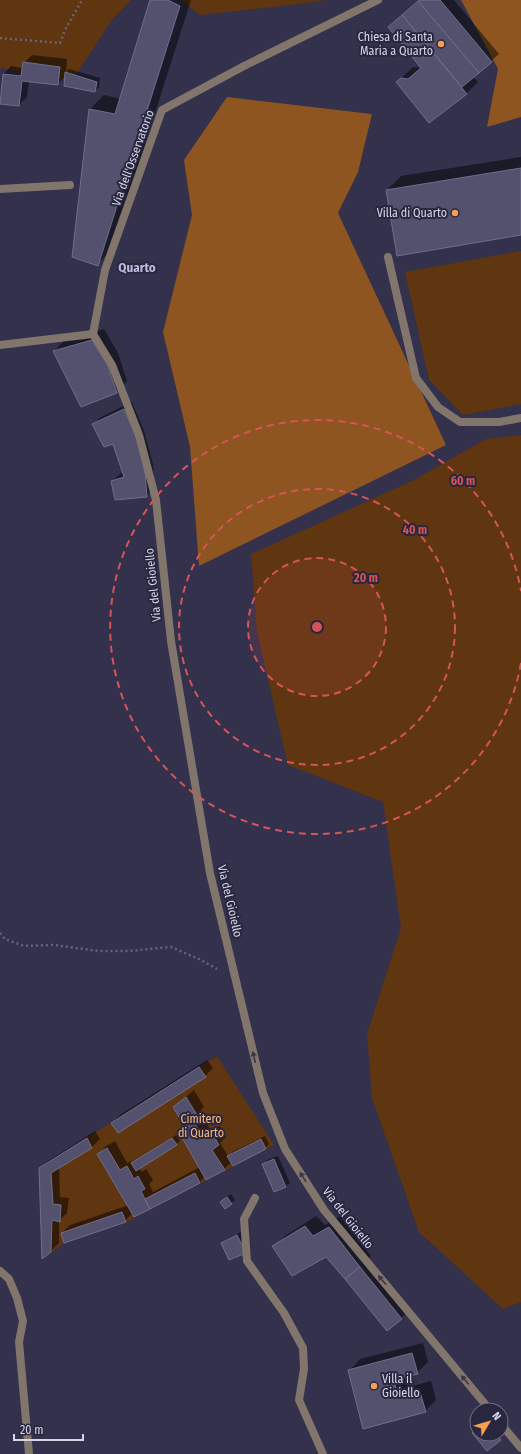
<svg xmlns="http://www.w3.org/2000/svg" width="521" height="1454" viewBox="0 0 521 1454" font-family="'Fira Sans Condensed',sans-serif">
<style>
.green{fill:#5f3610}
.forest{fill:#8e5520}
.shadow{fill:#0007}
.building{fill:#54516e;stroke:#706e8b}
.lines{fill:none;stroke-linecap:round;stroke-linejoin:round}
.path{stroke:#67657c;stroke-width:2.5;stroke-dasharray:2 3;stroke-linecap:butt}
.lane{stroke:#82766c;stroke-width:8}
.street{stroke:#82766c;stroke-width:8}
.oneway{fill:#3b3749}
.ring{fill:none;stroke:#d65458;stroke-width:2;stroke-dasharray:7 5}
.poi-dot{fill:#fa9f4f;stroke:#292740;stroke-width:1.5}
.labels{text-anchor:middle;stroke-width:4;stroke-linejoin:round;paint-order:stroke}
.poi-label{font-size:12px;fill:#d7d6e7;stroke:#292740;text-anchor:end}
.street-label{font-size:12px;fill:#d7d6e7;stroke:#292740}
.park-label{font-size:12px;fill:#fab781;stroke:#292740}
.neighbourhood-label{font-size:13px;font-weight:bold;fill:#bcbadb;stroke:#292740}
.centre{fill:#d65458;stroke:#292740;stroke-width:2}
.ring-label{font-size:12px;text-anchor:middle;font-weight:bold;fill:#d65458;stroke:#292740;stroke-width:4;stroke-linejoin:round;paint-order:stroke}
</style>
<rect width="100%" height="100%" fill="#33314b"/>
<!-- green -->
<g class="green">
<path d="M0,0H131L111,21L72,81L0,68Z"/>
<path d="M181,0H327L282,6L200,15Z"/>
<path d="M521,251V404L463,415L429,380L405,272Z"/>
<path d="M521,435V1302L503,1309L419,1232L372,1098L367,1034L401,928L383,802L288,765L257,632L251,554L414,480L486,439Z"/>
<path d="M217,1056L274,1145L126,1222L64,1243L42,1259L39,1168Z"/>
</g>
<!-- forest -->
<g class="forest">
<path d="M461,0H521V117L487,127L498,69Z"/>
<path d="M227,97L372,114L358,172L338,213L446,445L199,566L190,447L163,332L192,215L184,160Z"/>
</g>
<!-- shadow -->
<g class="shadow">
<path d="M151,0H191L111,251L97,264L90,109L104,95L121,99Z"/>
<path d="M419,0H454L499,54L473,77L478,82L467,93L429,122L397,82L413,67L420,68L421,67L389,27Z"/>
<path d="M32,55L67,59L66,73L69,69L100,78L99,87L95,91L66,76L57,84L29,81L27,97L19,105L0,103L4,74L11,66L23,68L24,63Z"/>
<path d="M521,157V234L387,190L401,176Z"/>
<path d="M104,329L118,353L127,381L116,392L54,351L65,340Z"/>
<path d="M132,402L144,431L153,464L154,488L146,496L112,481L120,474L123,472L114,442L93,424L101,417Z"/>
<path d="M207,1060L213,1068L205,1076L112,1123L120,1115Z"/>
<path d="M194,1090L204,1107L200,1111L211,1131L220,1126L226,1137L220,1143L228,1156L232,1152L265,1136L269,1144L265,1148L232,1162L224,1169L205,1176L200,1182L135,1216L133,1213L125,1221L62,1233L70,1225L129,1205L99,1154L106,1146L115,1141L127,1163L135,1160L176,1135L180,1141L176,1144L139,1167L142,1172L146,1169L153,1180L149,1184L153,1192L200,1167L181,1134L187,1128L174,1107Z"/>
<path d="M95,1131L100,1139L92,1147L59,1167L60,1197L69,1198L67,1213L59,1221V1243L51,1251L40,1168L48,1161Z"/>
<path d="M278,1156L290,1183L286,1186L275,1191L263,1164L267,1160Z"/>
<path d="M231,1194L235,1200L231,1203L221,1202Z"/>
<path d="M316,1216L325,1225L340,1216L371,1256L367,1259L409,1311L387,1330L326,1255L274,1247L285,1236Z"/>
<path d="M241,1232L249,1248L222,1243L226,1240Z"/>
<path d="M423,1343L428,1362L417,1373L406,1376L409,1387L431,1381L436,1400L425,1411L363,1428L349,1371L360,1359Z"/>
<path d="M477,1430V1434H501V1432L504,1435L487,1450L474,1433Z"/>
</g>
<!-- building -->
<g class="building">
<path d="M150,0H168L180,6L98,266L72,257L89,109L115,114Z"/>
<path d="M420,0H440L492,62L479,73L418,1Z"/>
<path d="M418,1L479,73L462,87L402,15Z"/>
<path d="M402,15L467,94L429,123L396,82L401,78L408,79L421,68L388,27Z"/>
<path d="M23,62L60,67L58,85L22,81L19,106L0,104L3,74L21,76Z"/>
<path d="M65,72L97,82L95,92L64,86Z"/>
<path d="M521,168V235L397,256L386,190Z"/>
<path d="M92,340L107,364L117,393L81,407L53,351Z"/>
<path d="M124,409L137,439L145,472L147,497L115,500L111,481L124,477L113,444L104,447L92,424Z"/>
<path d="M199,1067L206,1077L118,1133L111,1123Z"/>
<path d="M186,1097L197,1115L192,1118L203,1138L212,1133L219,1145L212,1150L225,1170L206,1180L180,1134L187,1130L173,1107Z"/>
<path d="M87,1138L92,1148L51,1173L53,1204L61,1205L60,1222L52,1220L51,1252L42,1259L39,1168Z"/>
<path d="M172,1138L177,1145L136,1171L131,1163Z"/>
<path d="M261,1139L266,1149L233,1166L227,1156Z"/>
<path d="M107,1148L120,1170L127,1166L134,1179L138,1176L145,1189L141,1191L150,1209L134,1217L97,1154Z"/>
<path d="M274,1159L286,1187L274,1192L262,1164Z"/>
<path d="M195,1173L200,1183L150,1209L145,1199Z"/>
<path d="M227,1197L232,1204L225,1209L220,1202Z"/>
<path d="M122,1212L126,1222L64,1243L61,1233Z"/>
<path d="M305,1226L313,1236L329,1227L360,1267L345,1279L326,1257L292,1276L272,1246Z"/>
<path d="M237,1235L246,1253L229,1260L221,1243Z"/>
<path d="M360,1267L402,1319L387,1331L345,1279Z"/>
<path d="M412,1353L418,1374L394,1380L398,1397L420,1392L426,1412L363,1429L348,1370Z"/>
<path d="M477,1429V1434H496L501,1440L487,1451L472,1433Z"/>
</g>
<g class="lines">
<!-- path -->
<g class="path">
<path d="M0,38L60,43L65,30L82,0"/>
<path d="M0,933L5,939L24,946L54,945L99,951H129L171,947L201,960L217,969"/>
</g>
<!-- lane -->
<g class="lane">
<path d="M0,189L70,185"/>
<path d="M388,257L416,378L438,407L460,422H499L521,418"/>
<path d="M0,1271L9,1279L17,1298L23,1321L19,1342L29,1454"/>
</g>
<!-- street -->
<g class="street">
<path d="M93,334L112,365L139,435L156,500L171,641L210,873L263,1093L285,1149L324,1210L490,1410"/>
<path d="M0,345L93,334L105,270L162,110L244,66L378,0"/>
<path d="M255,1198L244,1219L247,1261L284,1313L303,1348L304,1369L299,1400L323,1454"/>
<path d="M501,1424L521,1448"/>
</g>
</g>
<!-- one-way arrows -->
<defs><path id="oneway-solid" d="M-6-.8H1V-3.2L6.5 0L1 3.2V.8H-6Z"/></defs>
<g class="oneway">
<use href="#oneway-solid" transform="translate(254 1057) rotate(-103)"/>
<use href="#oneway-solid" transform="translate(303 1177) rotate(-122)"/>
<use href="#oneway-solid" transform="translate(382 1280) rotate(-130)"/>
<use href="#oneway-solid" transform="translate(465 1380) rotate(-130)"/>
</g>
<!-- distance rings -->
<circle cx="317" cy="627" r="69" fill="#d65458" fill-opacity=".12"/>
<g class="ring">
<circle cx="317" cy="627" r="69"/>
<circle cx="317" cy="627" r="138"/>
<path d="M521 663A207 207 0 1 1 521 591"/>
</g>
<!-- markers -->
<g class="poi-dot">
<circle cx="441" cy="44" r="4"/>
<circle cx="455" cy="213" r="4"/>
<circle cx="374" cy="1386" r="4"/>
</g>
<g class="labels">
<!-- poi labels -->
<g class="poi-label">
<text x="433" y="41">Chiesa di Santa<tspan x="433" dy="14">Maria a Quarto</tspan></text>
<text x="447" y="217">Villa di Quarto</text>
<text x="382" y="1383" text-anchor="start">Villa il<tspan x="382" dy="14">Gioiello</tspan></text>
</g>
<!-- street labels -->
<g class="street-label">
<text transform="translate(133 158) rotate(-70)" y="4">Via dell'Osservatorio</text>
<text transform="translate(153 585) rotate(-96)" y="4">Via del Gioiello</text>
<text transform="translate(230 901) rotate(77)" y="4">Via del Gioiello</text>
<text transform="translate(348 1218) rotate(52)" y="4">Via del Gioiello</text>
</g>
<!-- park labels -->
<g class="park-label">
<text x="201" y="1123">Cimitero<tspan x="201" dy="14">di Quarto</tspan></text>
</g>
<!-- neighbourhood labels -->
<g class="neighbourhood-label">
<text x="137" y="272">Quarto</text>
</g>
</g>
<circle cx="317" cy="627" r="6" class="centre"/>
<g class="ring-label">
<text x="463" y="485">60 m</text>
<text x="415" y="534">40 m</text>
<text x="366" y="582">20 m</text>
</g>
<!-- north arrow -->
<g transform="translate(489 1422) rotate(52)"><circle r="19" fill="#292740" stroke="#6f6d83"/>
<path d="M0-3L7 15L0 10L-7 15Z" fill="#fa9f4f"/>
<text y="-6" font-size="11" font-weight="bold" text-anchor="middle" fill="#d7d6e7">N</text>
</g>
<!-- scale -->
<path d="M14 1434v6h69v-6" fill="none" stroke="#d7d6e7" stroke-width="2"/>
<text x="20" y="1434" font-size="12" fill="#d7d6e7" stroke="#292740" stroke-width="3" paint-order="stroke">20 m</text>
</svg>
